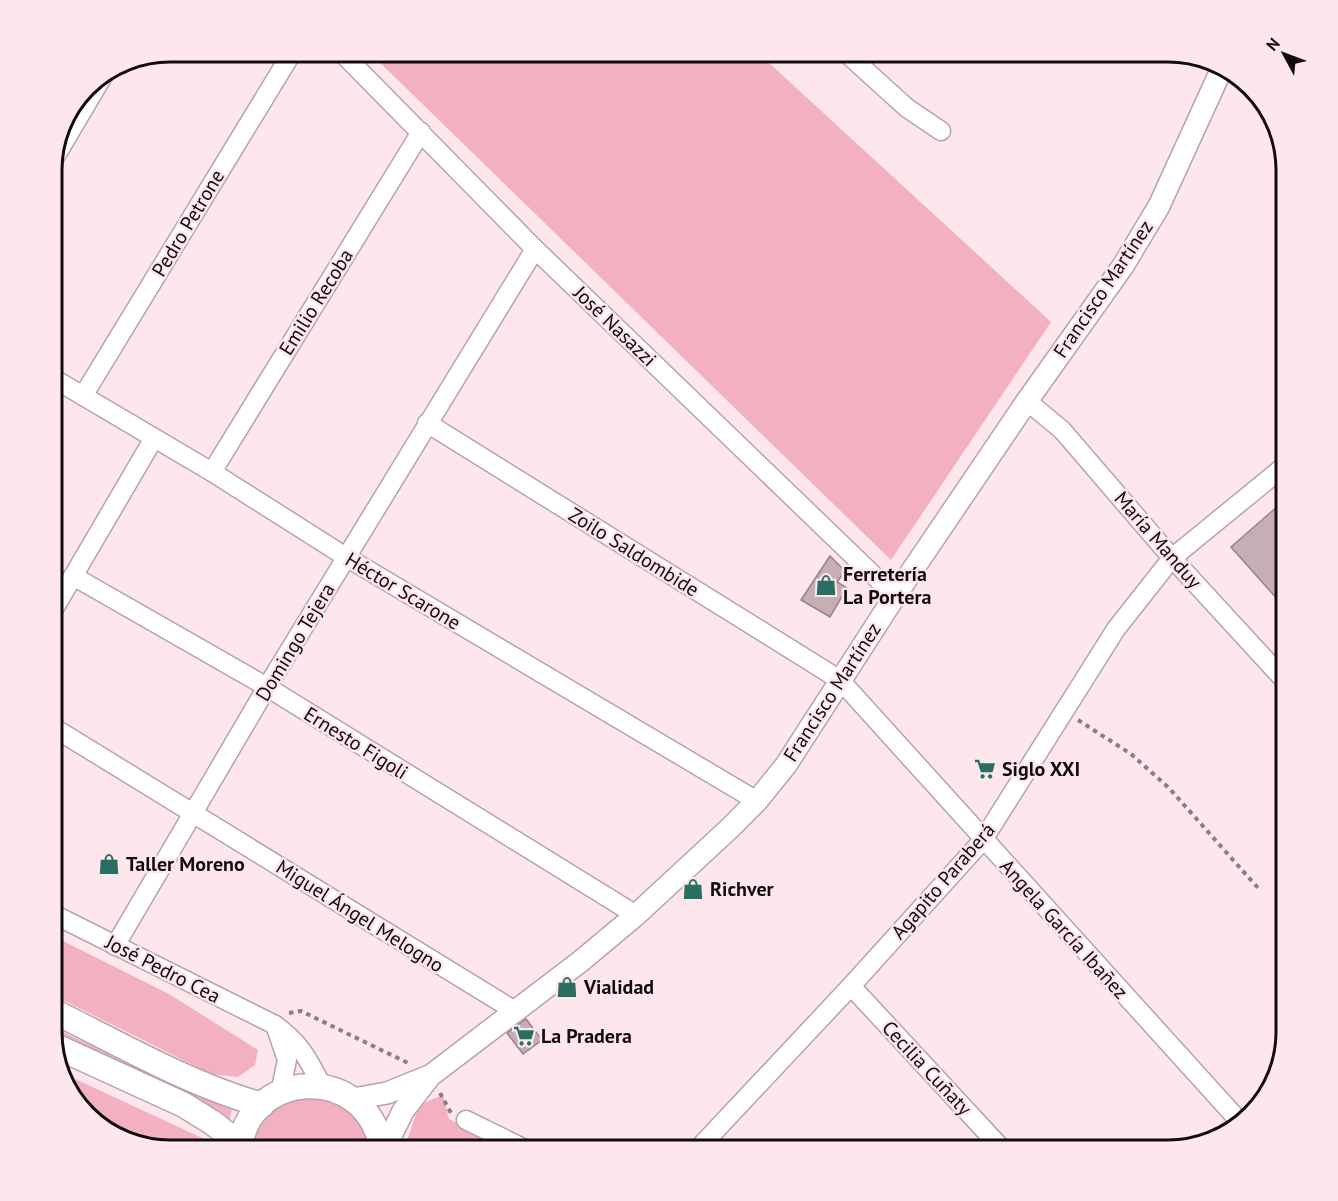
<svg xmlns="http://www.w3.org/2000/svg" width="1338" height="1201" viewBox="0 0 1338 1201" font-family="'PT Sans',sans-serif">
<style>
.green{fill:#f3b0c2}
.building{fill:#c5afb4;stroke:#978287;stroke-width:1.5}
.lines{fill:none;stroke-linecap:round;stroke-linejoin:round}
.minor-casing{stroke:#b8a3a8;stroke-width:21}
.tertiary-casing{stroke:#b8a3a8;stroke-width:24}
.secondary-casing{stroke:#b8a3a8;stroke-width:27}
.path{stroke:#8c7d81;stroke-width:4;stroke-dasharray:4.5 4.5;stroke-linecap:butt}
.minor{stroke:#fff;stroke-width:18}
.tertiary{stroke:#fff;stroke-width:21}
.secondary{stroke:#fff;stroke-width:24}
.labels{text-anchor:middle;stroke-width:5;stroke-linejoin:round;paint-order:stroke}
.street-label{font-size:20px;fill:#130c0e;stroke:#fde6ec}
.poi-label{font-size:20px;font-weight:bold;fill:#130c0e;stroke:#fde6ec;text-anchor:start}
.rim{fill:none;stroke:#130c0e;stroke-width:3}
</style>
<rect width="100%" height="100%" fill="#fde6ec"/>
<!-- green -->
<g class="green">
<path d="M368,51H756L1051,322L891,560Z"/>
<path d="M51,935L169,994L258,1050L255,1065L238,1077L211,1074L51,994Z"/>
<path d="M51,1026L147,1073L232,1110L229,1121L51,1036Z"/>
<path d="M60,1072L215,1144V1150H169L124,1141L86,1116L63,1084Z"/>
<path d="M443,1095L449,1119L512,1150H407L406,1144L419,1105Z"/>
<path d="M298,1096L329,1097L355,1113L372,1150H250L253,1136L270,1110Z"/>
</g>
<!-- building -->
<g class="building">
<path d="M1287,498V551L1278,558L1287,568V610L1231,547Z"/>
<path d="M830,556L845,571L837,582L847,588L830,617L801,600Z"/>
<path d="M526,1019L542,1040L523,1054L507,1033Z"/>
</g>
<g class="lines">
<defs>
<g id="minor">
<path d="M340,51L535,249L895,596"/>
<path d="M844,51L907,108L941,131"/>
<path d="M51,164L106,71"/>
<path d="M51,377L212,472L346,557L757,801"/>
<path d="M83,396L293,51"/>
<path d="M1027,401L1062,430L1172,558L1287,683"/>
<path d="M427,423L840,680L1241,1123"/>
<path d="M212,472L421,132"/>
<path d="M73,576L267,687L636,915"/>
<path d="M51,614L154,438"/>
<path d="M51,726L515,1011"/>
<path d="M51,913L275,1025C301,1044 308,1059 322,1086"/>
<path d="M115,946L267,687L535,249"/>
<path d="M851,986L1003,1150"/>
<path d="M275,1025L287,1060L280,1093"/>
<path d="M466,1120L527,1150"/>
<path d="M697,1150L851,986L983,840L1116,629L1172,558L1287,464"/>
</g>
<g id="tertiary">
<path d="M353,1099L387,1093L429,1076"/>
<path d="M384,1150L403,1111L430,1076L581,961L636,915L730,828L757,801L786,765L895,596L1027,401L1123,266L1159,206L1223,66"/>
</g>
<g id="secondary">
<path d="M51,1010C120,1044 188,1084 262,1105"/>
<path d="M53,1045L184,1105L213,1123L241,1145"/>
<path d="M240,1150C245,1071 367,1059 382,1150"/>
</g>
</defs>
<!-- minor casing -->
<use href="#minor" class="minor-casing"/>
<!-- tertiary casing -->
<use href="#tertiary" class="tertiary-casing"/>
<!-- secondary casing -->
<use href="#secondary" class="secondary-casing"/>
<!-- path -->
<g class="path">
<path d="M1078,720L1131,754L1169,788L1258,888"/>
<path d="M289,1013L301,1011L410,1064"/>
<path d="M440,1093L451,1113"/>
</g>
<!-- minor -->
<use href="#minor" class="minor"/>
<!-- tertiary -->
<use href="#tertiary" class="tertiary"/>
<!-- secondary -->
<use href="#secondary" class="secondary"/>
</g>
<!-- icons -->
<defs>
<symbol id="shop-bare" viewBox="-9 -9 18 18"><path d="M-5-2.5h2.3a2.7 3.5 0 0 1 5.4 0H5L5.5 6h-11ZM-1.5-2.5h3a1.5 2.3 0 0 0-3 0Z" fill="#286e63" stroke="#fde6ec" stroke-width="2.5" paint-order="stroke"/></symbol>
<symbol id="supermarket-bare" viewBox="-9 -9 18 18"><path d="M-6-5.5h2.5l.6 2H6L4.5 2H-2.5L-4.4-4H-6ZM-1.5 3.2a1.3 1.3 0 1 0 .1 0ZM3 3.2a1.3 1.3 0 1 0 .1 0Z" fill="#286e63" stroke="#fde6ec" stroke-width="2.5" paint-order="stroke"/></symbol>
</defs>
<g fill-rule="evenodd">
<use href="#shop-bare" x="811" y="570" width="30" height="30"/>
<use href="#supermarket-bare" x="970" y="754" width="30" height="30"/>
<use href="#shop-bare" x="94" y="849" width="30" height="30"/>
<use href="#shop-bare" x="678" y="874" width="30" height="30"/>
<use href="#shop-bare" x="552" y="972" width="30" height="30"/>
<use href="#supermarket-bare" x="509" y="1021" width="30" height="30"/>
</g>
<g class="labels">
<!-- street labels -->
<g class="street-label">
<text transform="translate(188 223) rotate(-59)" y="7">Pedro Petrone</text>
<text transform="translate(1103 289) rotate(-56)" y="7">Francisco Martínez</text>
<text transform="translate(316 302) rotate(-58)" y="7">Emilio Recoba</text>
<text transform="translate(615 326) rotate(44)" y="7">José Nasazzi</text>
<text transform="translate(1158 540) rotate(49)" y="7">María Manduy</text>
<text transform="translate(634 552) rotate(32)" y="7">Zoilo Saldombide</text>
<text transform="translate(403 591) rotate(31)" y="7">Héctor Scarone</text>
<text transform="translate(295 642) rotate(-59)" y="7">Domingo Tejera</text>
<text transform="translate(832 692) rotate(-57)" y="7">Francisco Martínez</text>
<text transform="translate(356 743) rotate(32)" y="7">Ernesto Figoli</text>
<text transform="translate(943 881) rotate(-49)" y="7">Agapito Paraberá</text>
<text transform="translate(360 916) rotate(32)" y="7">Miguel Ángel Melogno</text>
<text transform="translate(1064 929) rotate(48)" y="7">Angela García Ibañez</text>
<text transform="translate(163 969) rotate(27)" y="7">José Pedro Cea</text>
<text transform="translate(927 1068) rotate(47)" y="7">Cecilia Cuñaty</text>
</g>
<!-- poi labels -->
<g class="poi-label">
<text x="843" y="581">Ferretería<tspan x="843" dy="23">La Portera</tspan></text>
<text x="1002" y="776">Siglo XXI</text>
<text x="126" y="871">Taller Moreno</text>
<text x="710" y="896">Richver</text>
<text x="584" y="994">Vialidad</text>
<text x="541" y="1043">La Pradera</text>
</g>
</g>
<!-- crop -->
<path d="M0 0H1338V1201H0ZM170 62H1168A108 108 0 0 1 1276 170V1032A108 108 0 0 1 1168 1140H170A108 108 0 0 1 62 1032V170A108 108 0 0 1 170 62Z" fill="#fde6ec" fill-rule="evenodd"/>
<path class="rim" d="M170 62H1168A108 108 0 0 1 1276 170V1032A108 108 0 0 1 1168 1140H170A108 108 0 0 1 62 1032V170A108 108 0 0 1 170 62Z"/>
<!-- north arrow -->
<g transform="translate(1284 54) rotate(311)" stroke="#fde6ec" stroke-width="4.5" paint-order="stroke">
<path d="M0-4.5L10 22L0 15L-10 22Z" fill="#130c0e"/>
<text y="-9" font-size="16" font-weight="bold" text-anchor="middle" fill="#130c0e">N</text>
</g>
</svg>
